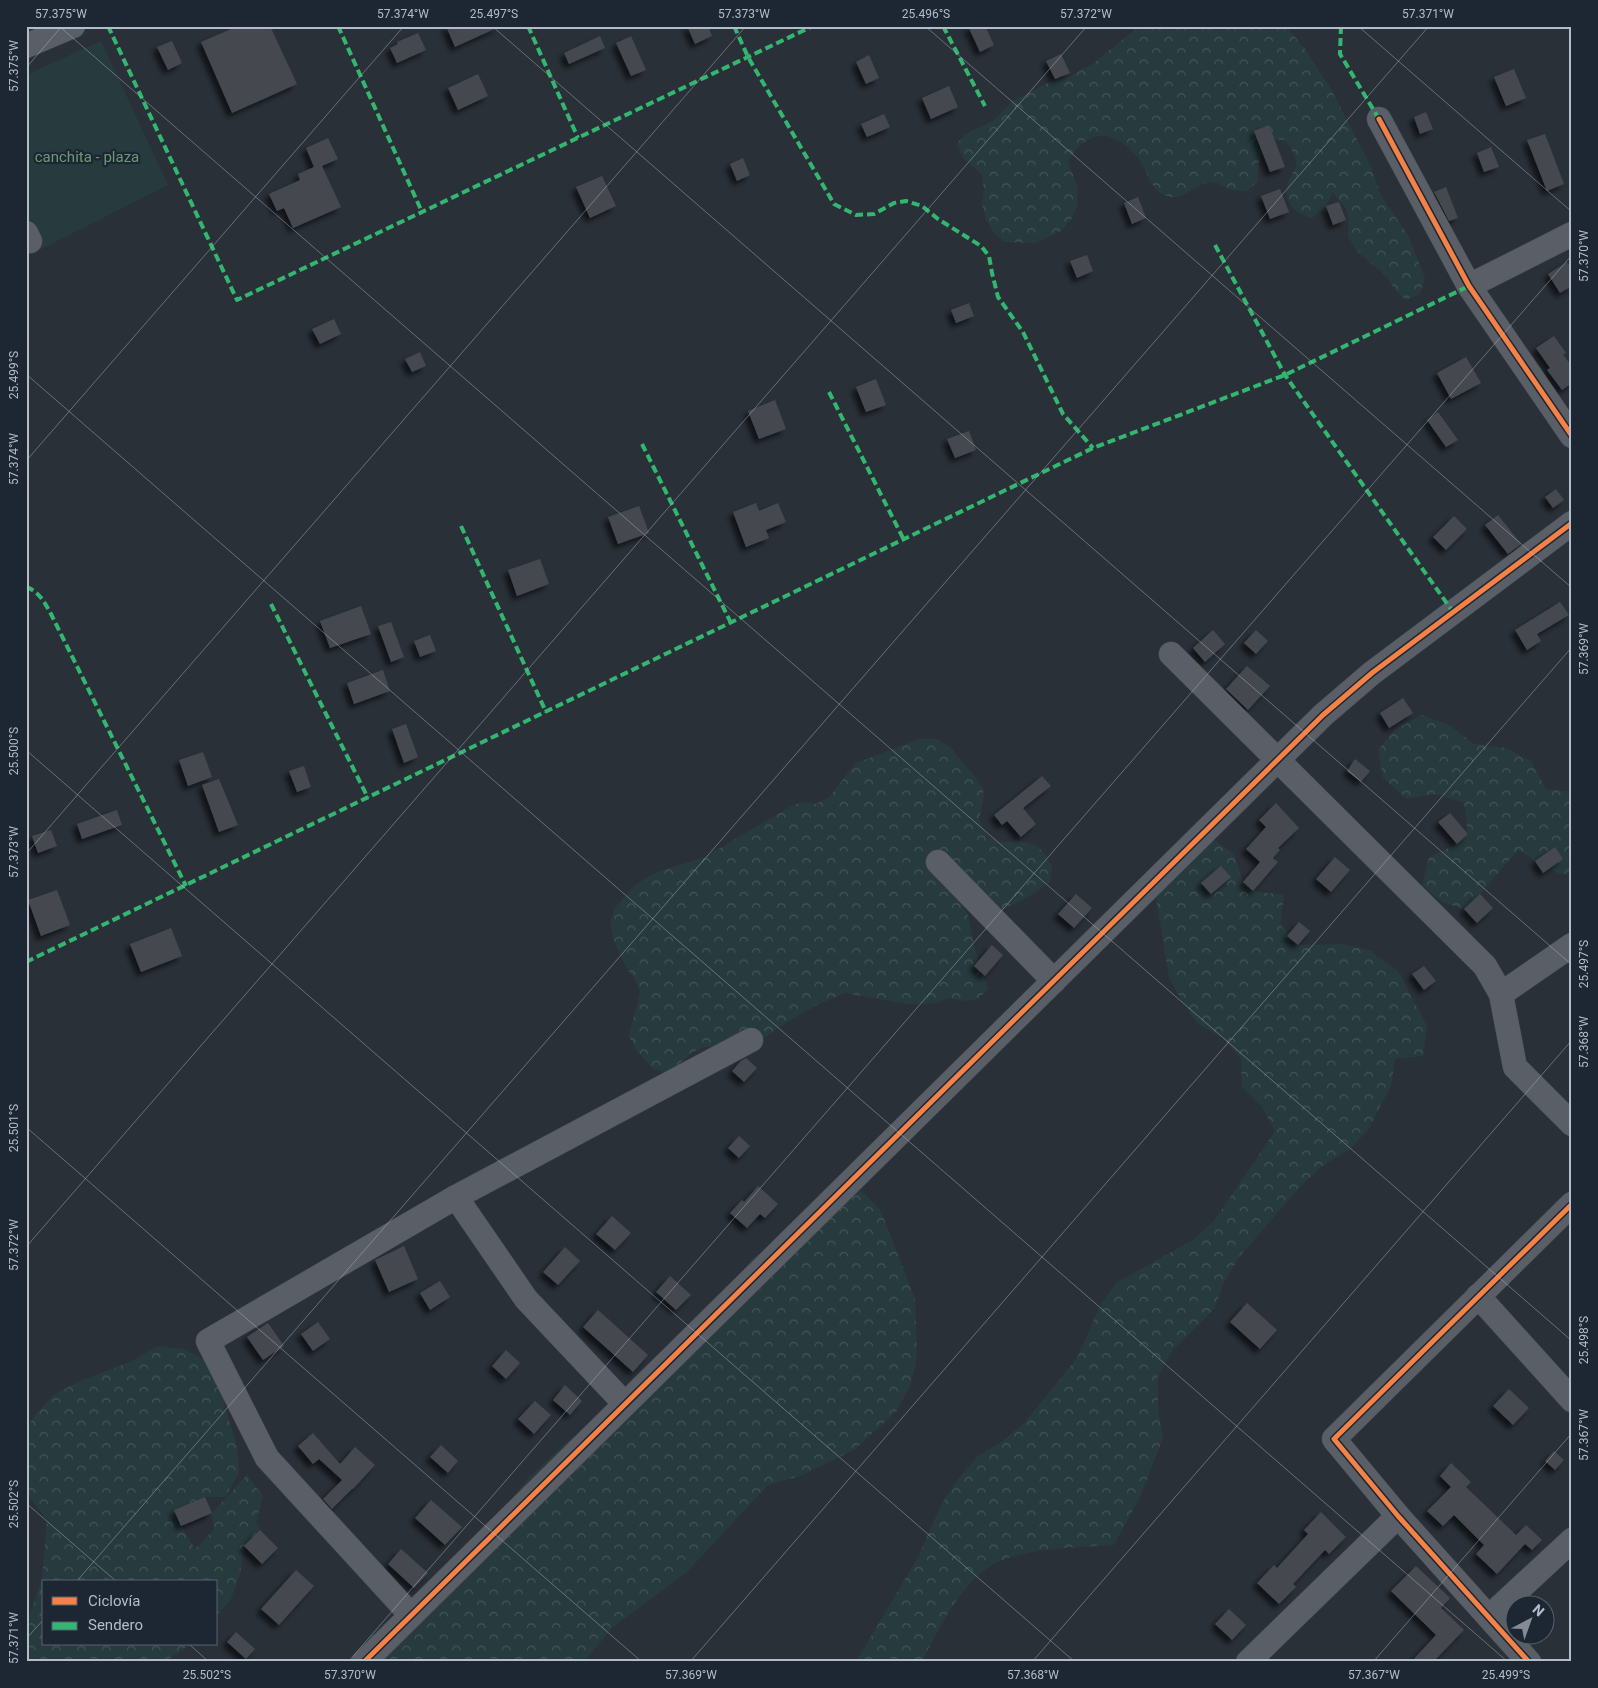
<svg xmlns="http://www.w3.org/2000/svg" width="1598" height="1688" viewBox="0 0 1598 1688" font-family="Roboto,sans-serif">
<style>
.forest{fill:url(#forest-crowns)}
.park{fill:#273a3e}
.building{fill:#444950;filter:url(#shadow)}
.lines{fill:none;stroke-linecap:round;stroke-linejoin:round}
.minor-casing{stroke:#484c53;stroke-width:25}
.minor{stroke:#5a5e66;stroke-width:24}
.quiet{stroke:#33b770;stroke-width:4;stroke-dasharray:8 4;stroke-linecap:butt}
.cycleway-casing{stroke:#1d2633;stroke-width:8}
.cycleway{stroke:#f48246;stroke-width:5}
.ticks{fill:none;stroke:#b4bcc9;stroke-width:1;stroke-opacity:0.45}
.labels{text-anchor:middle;stroke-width:4.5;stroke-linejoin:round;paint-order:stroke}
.park-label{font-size:15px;fill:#6b9a76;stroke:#1d2633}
.neatline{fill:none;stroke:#b4bcc9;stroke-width:2}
.ticks-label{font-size:12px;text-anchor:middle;fill:#b4bcc9}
</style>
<defs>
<pattern id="forest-crowns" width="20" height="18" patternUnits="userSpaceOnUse" patternTransform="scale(1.25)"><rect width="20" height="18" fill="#273a3e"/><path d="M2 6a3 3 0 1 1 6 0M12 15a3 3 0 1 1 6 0" fill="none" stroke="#445559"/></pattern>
<filter id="shadow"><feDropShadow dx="-4.5" dy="4.5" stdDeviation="2.5" flood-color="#0009"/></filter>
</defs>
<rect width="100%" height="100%" fill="#2a3038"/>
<!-- forest -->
<g class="forest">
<path d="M1139,26H1286L1305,49L1332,91L1371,167L1381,196L1408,235L1425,278L1420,294L1406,300L1395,290L1387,277L1355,249L1348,236L1349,222L1346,208L1332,192L1326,206L1312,218C1293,212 1282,202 1289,180C1291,175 1295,170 1296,165C1297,156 1290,147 1285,140L1271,139C1259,154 1258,163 1258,181L1247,191C1243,191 1237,191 1232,190C1223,187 1218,181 1207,183C1192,186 1181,203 1164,195C1149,188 1147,169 1138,158C1113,128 1089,128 1068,161L1078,189L1077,206L1071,220L1061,231L1035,243L1004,242L994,233L986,220L982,204L984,190L982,175L962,157L957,143L966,134L993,121L1013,101L1055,79L1067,78L1094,63Z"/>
<path d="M1422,715L1449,725L1474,744L1506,748L1531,761L1546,789L1572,792V874H1559L1518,850L1480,894L1464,909L1442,902L1422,885L1429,857L1457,844L1468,834L1464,803L1435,794L1407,799L1383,778L1378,750L1396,729Z"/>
<path d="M920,739H937L950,747L973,774L983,789L984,796L979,820L988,837L1002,842L1019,841L1036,845L1046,855L1052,868L1050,882L1025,899L999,911L976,893L973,880L954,890L968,916L974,946L988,989L978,999L964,1001L949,998L936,1003L922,1004H906L845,993L819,1004L779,1027L766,1037L736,1048L704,1047L691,1053L670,1073L653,1069L635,1048L629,1036L640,992L635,979L626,967L613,939L610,923L614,909L632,888L644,879L660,871L705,857L791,806L802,802L816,804L829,797L856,763Z"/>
<path d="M1210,837L1234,854L1243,882L1253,891L1284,895L1280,924L1298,945L1343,944L1372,951L1377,957L1398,971L1427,1026L1423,1056L1395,1059L1391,1086L1368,1130L1349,1150L1322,1166L1300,1187L1240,1256L1225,1280L1214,1309L1173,1350L1158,1376V1408L1163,1438L1142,1493L1114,1545C1078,1548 1034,1547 1000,1561C965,1575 938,1629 922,1662H856L918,1557L941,1505L958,1479L978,1456L1003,1441L1025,1422L1077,1358L1100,1306L1116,1283L1193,1240L1214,1221L1275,1131L1262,1107L1242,1087L1241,1059L1223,1038L1197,1023L1182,1001L1169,977L1155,892Z"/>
<path d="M861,1190L881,1211L915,1299L917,1357L911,1384L896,1412L854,1450L800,1476L768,1485L686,1573L613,1627L584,1662H357L371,1636L392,1617L443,1589L528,1478L569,1440L640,1388L753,1258L803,1220Z"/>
<path d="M158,1346L184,1349L212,1364L237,1446L239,1473L225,1497H205L175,1511L181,1526L195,1549L214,1530L212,1513L247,1475L263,1496L256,1522L260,1530L244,1546L240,1574L231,1599L216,1616V1582H44V1644H191L164,1662H26V1625L42,1579L47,1520L26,1493V1429L33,1418L52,1396L76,1383L132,1361Z"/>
</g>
<!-- park -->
<path class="park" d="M101,41L168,185L32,254L26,240V75Z"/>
<!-- building -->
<g class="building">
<path d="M238,26H270L297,84L232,113L201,42Z"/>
<path d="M446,26H501L455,47Z"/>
<path d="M687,26H708L712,36L695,44Z"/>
<path d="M968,26H985L994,45L980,52Z"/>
<path d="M418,33L426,50L397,63L390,48L398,44L397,42Z"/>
<path d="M600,36L605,48L569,64L564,53Z"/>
<path d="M631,36L646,70L631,76L616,43Z"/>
<path d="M172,41L182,63L168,70L157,47Z"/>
<path d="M1061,54L1070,73L1055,79L1046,61Z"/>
<path d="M869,55L879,78L866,84L856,62Z"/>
<path d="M1514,69L1526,98L1506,106L1494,77Z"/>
<path d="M478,74L488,96L458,110L448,88Z"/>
<path d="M949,86L958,107L931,119L922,98Z"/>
<path d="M1426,112L1433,129L1420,134L1414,117Z"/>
<path d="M884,114L890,127L867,137L861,124Z"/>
<path d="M1269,125L1285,167L1270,172L1254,131Z"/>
<path d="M1545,134L1564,184L1547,191L1527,140Z"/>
<path d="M328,138L338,159L322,166L341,207L293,228L284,208L277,211L269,194L300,180L298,174L314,167L306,148Z"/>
<path d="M1491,147L1499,167L1484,172L1477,153Z"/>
<path d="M743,158L750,175L737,181L730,164Z"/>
<path d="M602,176L616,206L590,218L576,187Z"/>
<path d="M1446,187L1458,218L1449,221L1434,192Z"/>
<path d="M1280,189L1289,212L1270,219L1261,196Z"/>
<path d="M1138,197L1146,218L1132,224L1124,203Z"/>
<path d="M1339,202L1346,220L1333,225L1326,206Z"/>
<path d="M1087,255L1093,271L1077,278L1070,261Z"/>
<path d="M1567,262L1572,270V286L1560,293L1548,274Z"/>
<path d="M969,303L974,316L956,323L951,310Z"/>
<path d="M334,319L341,334L320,344L312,329Z"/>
<path d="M1554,336L1566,353L1563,355L1572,366V383L1562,390L1547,370L1550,368L1536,348Z"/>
<path d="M420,352L426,366L412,372L405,359Z"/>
<path d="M1466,357L1481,383L1451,399L1437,373Z"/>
<path d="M876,379L886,405L866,412L856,387Z"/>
<path d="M775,400L786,429L759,439L748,411Z"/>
<path d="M1438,412L1458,440L1446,447L1427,420Z"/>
<path d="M969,431L976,450L955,458L947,439Z"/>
<path d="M1556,489L1564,500L1553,508L1545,497Z"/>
<path d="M756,503L759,511L778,503L786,522L766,530L769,538L746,547L733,512Z"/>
<path d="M639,506L649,533L618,544L608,517Z"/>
<path d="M1498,515L1521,544L1508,554L1485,525Z"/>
<path d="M1454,516L1467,529L1446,550L1433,537Z"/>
<path d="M540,559L549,584L517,596L508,570Z"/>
<path d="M1560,602L1569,615L1537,634L1541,641L1527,650L1515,630Z"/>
<path d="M361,606L371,634L330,648L320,621Z"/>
<path d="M391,622L404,657L391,662L378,626Z"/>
<path d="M1213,630L1225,644L1205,662L1193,648Z"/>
<path d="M1256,630L1268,641L1256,654L1244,643Z"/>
<path d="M430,635L436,651L420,657L414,641Z"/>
<path d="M1247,666L1270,686L1248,710L1226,689Z"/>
<path d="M383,670L390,691L354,704L347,683Z"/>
<path d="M1403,698L1413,713L1389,728L1380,713Z"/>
<path d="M406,724L418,757L404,763L392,729Z"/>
<path d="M203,752L212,777L188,786L179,760Z"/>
<path d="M1355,759L1370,771L1361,782L1347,771Z"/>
<path d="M304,766L311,787L297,792L289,771Z"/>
<path d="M1042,776L1051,786L1023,808L1036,824L1021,837L1007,821L1002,825L994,815Z"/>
<path d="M219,779L238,825L219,832L202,785Z"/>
<path d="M1276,803L1299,828L1278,848L1280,850L1273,858L1278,862L1253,891L1243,882L1260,862L1246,849L1266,827L1259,820Z"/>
<path d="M117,810L122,825L82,839L77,824Z"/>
<path d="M1450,813L1468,834L1457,844L1438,822Z"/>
<path d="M51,830L57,846L38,853L32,836Z"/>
<path d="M1555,847L1563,859L1543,873L1535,861Z"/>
<path d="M1335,857L1350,870L1331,892L1316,879Z"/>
<path d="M1221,866L1231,877L1211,894L1201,883Z"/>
<path d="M57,890L70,925L41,936L28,900Z"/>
<path d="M1076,894L1092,908L1074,928L1058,914Z"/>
<path d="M1480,894L1493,908L1477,923L1464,909Z"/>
<path d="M1299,922L1310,931L1298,945L1287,936Z"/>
<path d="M171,928L182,956L141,972L130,944Z"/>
<path d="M992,945L1003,955L985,976L974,966Z"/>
<path d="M1424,966L1436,981L1424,990L1412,974Z"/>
<path d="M746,1058L757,1068L744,1082L732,1071L741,1061Z"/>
<path d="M739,1136L750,1146L739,1158L728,1148Z"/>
<path d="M758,1186L778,1204L765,1218L760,1214L747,1228L730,1213L742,1200L744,1202Z"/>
<path d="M612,1216L631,1233L615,1250L596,1234Z"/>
<path d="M404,1246L418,1279L389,1292L375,1260Z"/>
<path d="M565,1247L580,1261L558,1285L543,1272Z"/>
<path d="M670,1276L691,1295L676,1310L656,1292Z"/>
<path d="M440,1281L450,1297L430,1310L420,1293Z"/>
<path d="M1247,1303L1277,1330L1260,1349L1230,1322Z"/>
<path d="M598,1310L648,1355L633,1372L583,1327Z"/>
<path d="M318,1322L330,1339L313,1351L301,1334Z"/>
<path d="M268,1323L284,1346L263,1360L247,1337Z"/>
<path d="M506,1350L520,1363L506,1379L492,1366Z"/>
<path d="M565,1385L582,1401L570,1415L553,1400Z"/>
<path d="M1509,1389L1529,1408L1513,1425L1493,1406Z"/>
<path d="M535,1401L551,1415L534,1434L518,1419Z"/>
<path d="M313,1433L340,1464L355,1447L375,1465L353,1489H352L332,1509L323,1499L342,1480L319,1459L313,1464L298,1446Z"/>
<path d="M441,1445L458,1461L448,1473L430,1457Z"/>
<path d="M1554,1451L1564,1460L1555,1470L1545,1461Z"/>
<path d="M1451,1463L1471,1482L1466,1487L1516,1535L1526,1525L1542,1540L1532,1550L1525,1544L1497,1574L1476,1554L1484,1545L1454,1515L1443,1526L1427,1511L1451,1487L1440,1476Z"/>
<path d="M205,1497L212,1513L181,1526L174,1510Z"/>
<path d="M431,1500L462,1527L445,1545L415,1518Z"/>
<path d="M1321,1512L1346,1537L1329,1554L1325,1550L1293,1584L1296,1587L1279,1604L1257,1583L1274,1565L1277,1568L1308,1534L1304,1530Z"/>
<path d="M260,1530L278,1548L262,1564L244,1546Z"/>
<path d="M401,1549L428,1573L414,1588L388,1564Z"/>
<path d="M1416,1566L1450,1598L1441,1608L1464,1630L1433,1662H1411L1436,1635L1391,1591Z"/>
<path d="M296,1570L314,1586L279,1625L261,1609Z"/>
<path d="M1229,1609L1246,1625L1232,1640L1215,1624Z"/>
<path d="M236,1632L255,1649L246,1659L227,1642Z"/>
</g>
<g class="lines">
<defs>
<g id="minor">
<path d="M26,46L73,26"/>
<path d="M1379,119L1469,286L1572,436"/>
<path d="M26,233L30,241"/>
<path d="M1469,286L1572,234"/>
<path d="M1171,654L1485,966L1501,994L1515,1067L1572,1124"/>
<path d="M938,862L1054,981"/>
<path d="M1501,994L1572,945"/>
<path d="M456,1197L526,1299L625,1404"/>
<path d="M1478,1296L1572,1400"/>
<path d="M411,1615L267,1458L208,1341L456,1197L751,1040"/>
<path d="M1489,1617L1572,1540"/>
<path d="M364,1662L1323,715L1372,673L1572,523"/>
<path d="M1248,1662L1398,1516"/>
<path d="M1529,1662L1398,1516L1334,1439L1572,1204"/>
</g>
</defs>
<!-- minor casing -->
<use href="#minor" class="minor-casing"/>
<!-- minor -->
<use href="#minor" class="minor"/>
<!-- quiet -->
<g class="quiet">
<path d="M108,26L237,300L813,26"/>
<path d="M338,26L422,212"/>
<path d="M528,26L578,138"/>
<path d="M734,26L748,57L834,204L856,215L874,214L894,203L906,201L922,206L938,219L981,246L989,256L992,273L998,297L1023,332L1063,414L1093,448"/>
<path d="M943,26L985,106"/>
<path d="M1341,26L1340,54L1379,119"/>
<path d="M1215,245L1285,375L1453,612"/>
<path d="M829,392L904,540"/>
<path d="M642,444L731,623"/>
<path d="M461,526L546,712"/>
<path d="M26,587C39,591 45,603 51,614L186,886"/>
<path d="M271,604L368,798"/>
<path d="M26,962L1093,448L1285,375L1469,286"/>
</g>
<defs>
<g id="cycleway">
<path d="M1379,119L1469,286L1572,436"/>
<path d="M364,1662L1323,715L1372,673L1572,523"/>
<path d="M1529,1662L1398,1516L1334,1439L1572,1204"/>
</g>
</defs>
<!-- cycleway casing -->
<use href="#cycleway" class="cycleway-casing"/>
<!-- cycleway -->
<use href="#cycleway" class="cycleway"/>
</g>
<!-- ticks -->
<path class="ticks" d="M59,26L1572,1341M492,26L1572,965M925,26L1572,588M1358,26L1572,212M26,68L62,26M26,374L1508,1662M26,461L404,26M26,750L1075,1662M26,854L746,26M26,1127L642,1662M26,1247L1087,26M26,1503L117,1582M76,1582L1429,26M26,1639L44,1619M189,1644L209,1662M348,1662L1572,255M690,1662L1572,647M1032,1662L1572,1040M1373,1662L1572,1433"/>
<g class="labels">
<!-- park labels -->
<g class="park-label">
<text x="87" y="162">canchita - plaza</text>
</g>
</g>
<!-- border -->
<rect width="1598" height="1688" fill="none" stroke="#1d2633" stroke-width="55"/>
<!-- legend -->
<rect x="42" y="1580" width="175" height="65" fill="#1d2633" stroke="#59626f"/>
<rect x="52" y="1597" width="25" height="8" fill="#f48246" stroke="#59626f"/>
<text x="88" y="1606" font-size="15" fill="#b4bcc9">Ciclovía</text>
<rect x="52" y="1622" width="25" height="8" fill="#33b770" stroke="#59626f"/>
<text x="88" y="1630" font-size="15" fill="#b4bcc9">Sendero</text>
<!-- north arrow -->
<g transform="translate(1530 1620) rotate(41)"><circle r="24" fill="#1d2633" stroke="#59626f"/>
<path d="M0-4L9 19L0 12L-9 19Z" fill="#848b96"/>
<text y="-8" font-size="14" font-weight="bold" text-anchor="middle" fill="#b4bcc9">N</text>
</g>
<rect x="28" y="28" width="1542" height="1632" class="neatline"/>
<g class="ticks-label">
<text x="61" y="18">57.375°W</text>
<text x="403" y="18">57.374°W</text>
<text x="494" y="18">25.497°S</text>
<text x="744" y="18">57.373°W</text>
<text x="926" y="18">25.496°S</text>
<text x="1086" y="18">57.372°W</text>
<text x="1428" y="18">57.371°W</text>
<text transform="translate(14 66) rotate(-90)" y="4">57.375°W</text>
<text transform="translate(1584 256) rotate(-90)" y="4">57.370°W</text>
<text transform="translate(14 375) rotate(-90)" y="4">25.499°S</text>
<text transform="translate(14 459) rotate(-90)" y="4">57.374°W</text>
<text transform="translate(1584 649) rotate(-90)" y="4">57.369°W</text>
<text transform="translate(14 751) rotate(-90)" y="4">25.500°S</text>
<text transform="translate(14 852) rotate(-90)" y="4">57.373°W</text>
<text transform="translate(1584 964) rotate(-90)" y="4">25.497°S</text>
<text transform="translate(1584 1042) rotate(-90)" y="4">57.368°W</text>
<text transform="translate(14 1128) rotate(-90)" y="4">25.501°S</text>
<text transform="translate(14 1245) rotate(-90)" y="4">57.372°W</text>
<text transform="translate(1584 1340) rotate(-90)" y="4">25.498°S</text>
<text transform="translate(1584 1435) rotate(-90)" y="4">57.367°W</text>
<text transform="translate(14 1504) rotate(-90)" y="4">25.502°S</text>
<text transform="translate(14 1638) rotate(-90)" y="4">57.371°W</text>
<text x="207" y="1679">25.502°S</text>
<text x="350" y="1679">57.370°W</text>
<text x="691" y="1679">57.369°W</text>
<text x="1033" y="1679">57.368°W</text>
<text x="1374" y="1679">57.367°W</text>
<text x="1506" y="1679">25.499°S</text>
</g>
</svg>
